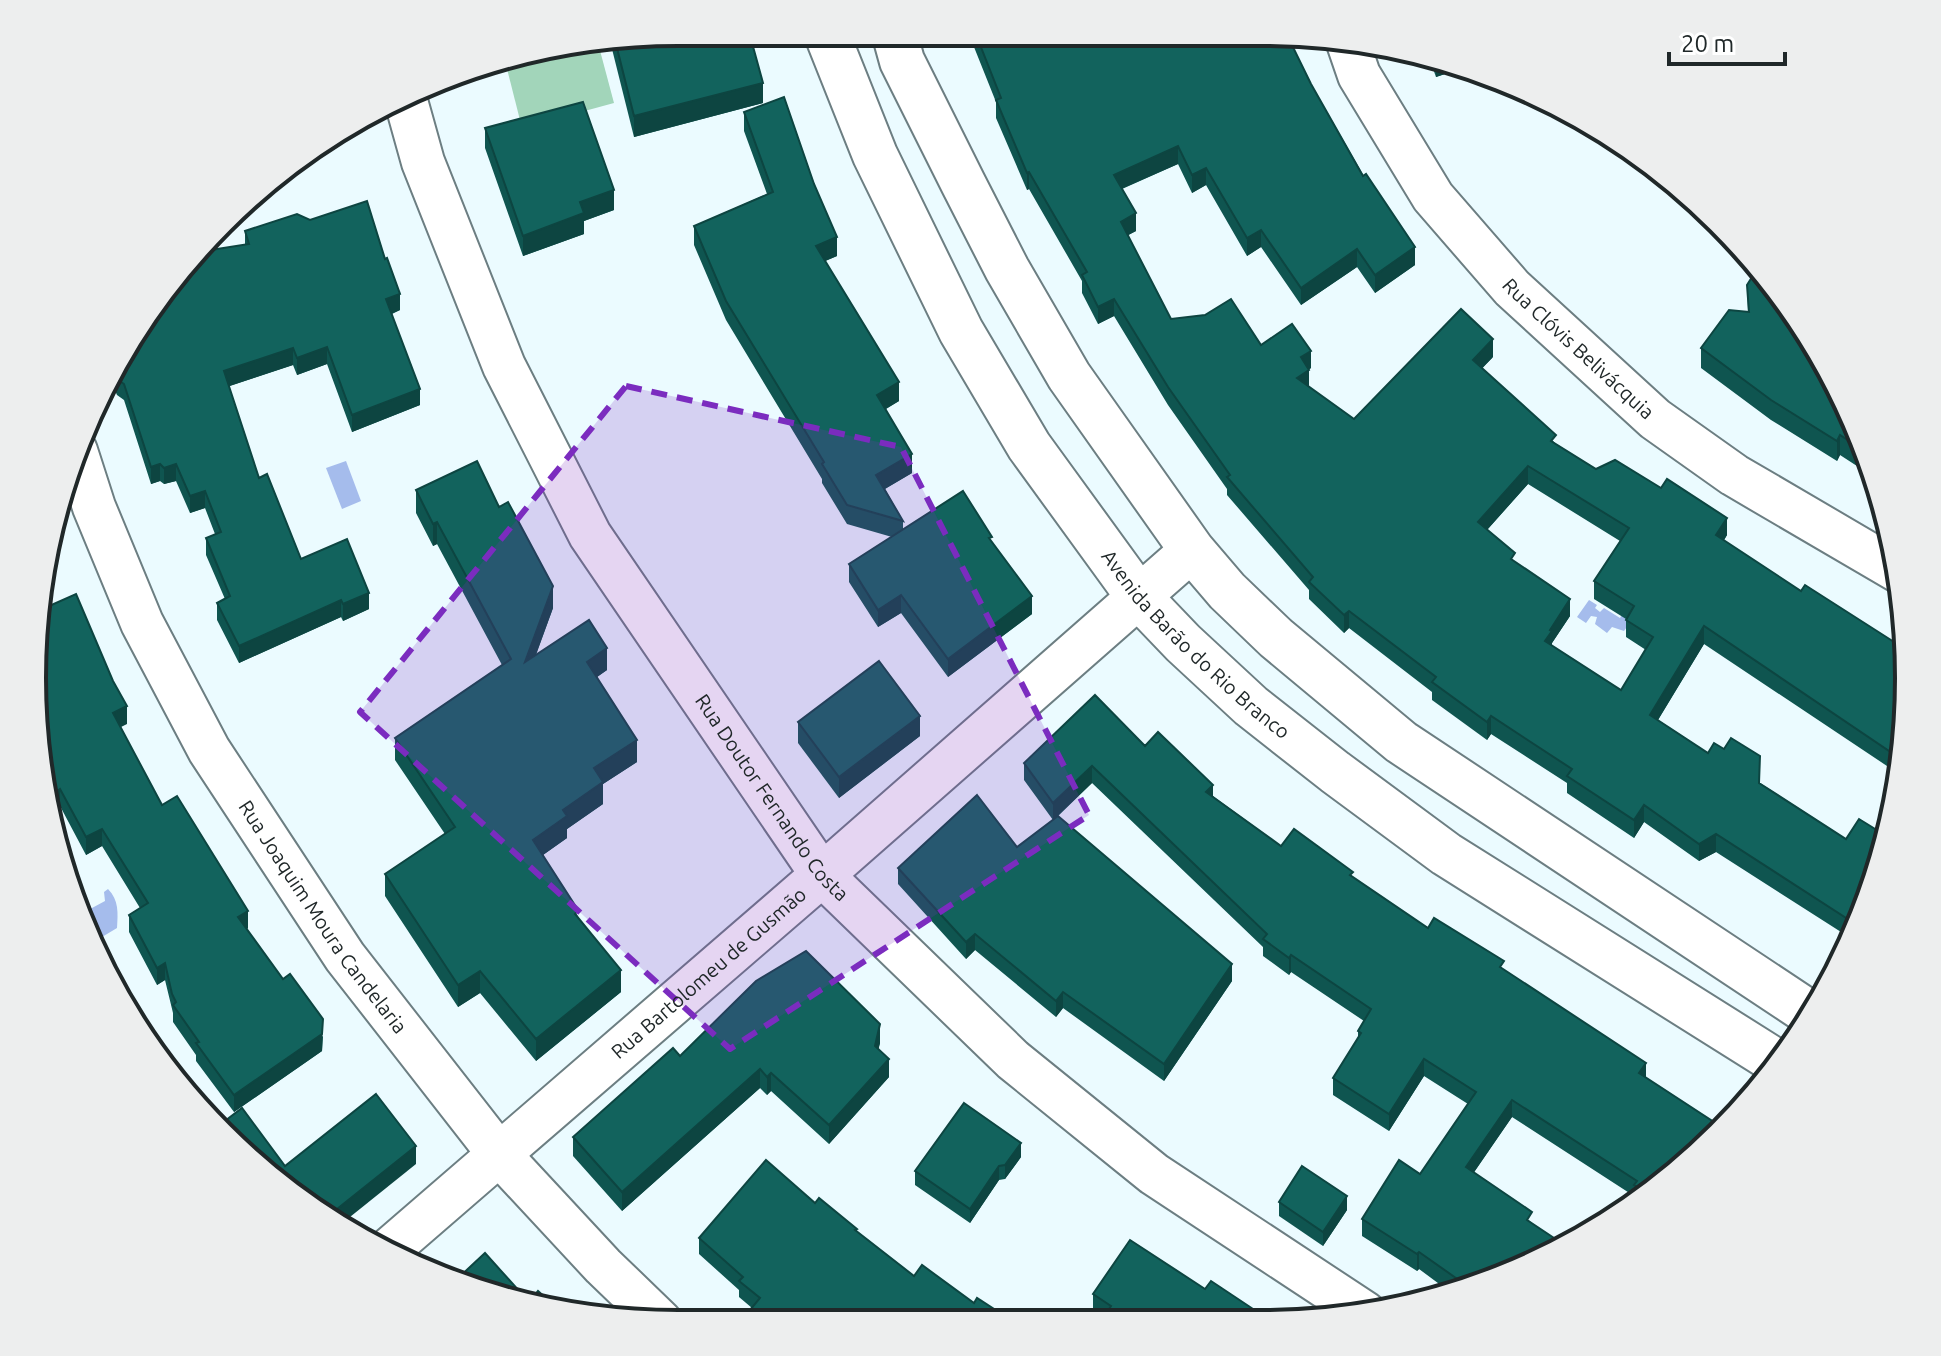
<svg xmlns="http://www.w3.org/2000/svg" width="1941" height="1356" viewBox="0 0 1941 1356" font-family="Ubuntu,sans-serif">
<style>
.green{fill:#a2d5ba}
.water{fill:#a5bcec}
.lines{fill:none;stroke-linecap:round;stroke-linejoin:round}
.street-casing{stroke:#6c7e82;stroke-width:46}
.secondary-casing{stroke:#6c7e82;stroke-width:48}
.street{stroke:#fff;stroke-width:42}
.secondary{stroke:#fff;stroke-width:44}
.wall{fill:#0f5550;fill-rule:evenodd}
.shaded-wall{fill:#0d4541}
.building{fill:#12635d;stroke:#0d4541;stroke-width:2;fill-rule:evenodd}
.marked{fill:#7b2cbf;fill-opacity:0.2;stroke:#7b2cbf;stroke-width:6;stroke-dasharray:16 10;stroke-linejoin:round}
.labels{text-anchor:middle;stroke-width:8;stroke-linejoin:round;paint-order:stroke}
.street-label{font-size:20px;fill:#202829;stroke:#fff}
.rim{fill:none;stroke:#202829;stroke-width:4}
</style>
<rect width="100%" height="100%" fill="#ebfbff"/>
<!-- green -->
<path class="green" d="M598,43L614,103L522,128L504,57Z"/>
<!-- water -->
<g class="water">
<path d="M346,461L361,501L342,509L326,468Z"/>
<path d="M1589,600L1597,605L1595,608L1600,612L1604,608L1620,618L1623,613V601L1629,624L1624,631L1612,627L1607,633L1595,624L1597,617L1591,616L1586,623L1577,617Z"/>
<path d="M108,889C119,900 118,913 117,928L92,943L82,908H92L105,901L104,892Z"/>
</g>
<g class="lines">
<defs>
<g id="street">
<path id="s1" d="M1347,40L1359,75L1433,197L1512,288L1655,419L1734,475L1898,571"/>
<path id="s2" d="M406,101L423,162L504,366L590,535L822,875L1013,1060L1154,1174L1365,1313"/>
<path id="s3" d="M76,451L94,507L142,623L209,750L345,957L498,1153L603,1266L661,1322"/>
<path id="s4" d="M385,1253L822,875L1192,550"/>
</g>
<g id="secondary">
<path id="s5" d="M826,32L875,155L961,331L1029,446L1138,596L1183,643L1251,706L1335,772L1446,854L1780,1064"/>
<path d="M894,32L902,61L963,183L1007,269L1069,376L1192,550L1227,591L1276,638L1401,742L1811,1014"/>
</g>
</defs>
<!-- street casing -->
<use href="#street" class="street-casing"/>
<!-- secondary casing -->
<use href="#secondary" class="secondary-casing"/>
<!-- street -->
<use href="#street" class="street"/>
<!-- secondary -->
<use href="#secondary" class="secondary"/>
</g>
<!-- wall -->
<g class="wall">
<path d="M678,32L763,103L634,137L610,41Z"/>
<path d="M968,32H1090L1091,35L1294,49L1311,84L1415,265L1375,293L1357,267L1301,305L1261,247L1247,256L1206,185L1192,193L1178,164L1122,189L1136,231L1128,235L1171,319L1261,345L1311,368L1309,369V387L1354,419L1493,357L1482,368L1556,444L1596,469L1727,535L1724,540L1908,720L1899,774L1704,644L1658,720L1708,753L1760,783L1846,839L1887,845L1852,939L1716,852L1699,861L1644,822L1634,838L1567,793V783L1491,734L1487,740L1432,700V692L1349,628L1344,633L1309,599V590L1227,495V489L1168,405L1114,316L1098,324L1082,293V281L1029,189L1027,190L996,118V102ZM1528,484L1620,541L1594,581V599L1626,619V637L1646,650L1621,690L1552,646V643L1570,616L1515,562L1487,530Z"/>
<path d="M1430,60L1457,70L1436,77Z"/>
<path d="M744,112L837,256L825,261L899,401L886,409L912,473L885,489L903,521V530L992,542L1032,614L948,677L901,613L878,627L849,582V564L892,537L847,524L822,483V479L726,320L694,245V226L767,194L744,131Z"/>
<path d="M485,128L614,210L584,221V234L523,256L485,148Z"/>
<path d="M245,231L400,310L392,314L420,405L352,432L327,364L297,375L293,365L229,386L259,478L301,559L369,609L343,621L341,617L239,663L217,620V603L225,599L206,555V538L215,534L205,508L190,513L176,481L164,484L160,481L151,484L124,400L117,395L111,382L192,253L245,245Z"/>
<path d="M1747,285L1822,355L1875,470L1877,479L1840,455L1837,461L1771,420L1701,368V348L1748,312Z"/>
<path d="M416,490L499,507L553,608L536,655L607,670L597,677L637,762L603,784V804L567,829V838L543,855L621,992L536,1061L480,993L458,1007L385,896V874L445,834L395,760V738L502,665L437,544L433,546L416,513Z"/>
<path d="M798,722L920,736L839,798L798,743Z"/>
<path d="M127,724L120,727L162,805L248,928L247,929L323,1037L322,1051L234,1112L196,1061V1055L173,1022V1013L165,980L157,985L129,932V915L140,908L102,846L86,855L60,806L53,812L38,763Z"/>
<path d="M1145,746L1281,846L1353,877L1428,928L1504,970L1646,1078L1689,1163L1634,1200V1196L1512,1117L1474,1172L1532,1223L1548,1258L1446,1289L1419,1269L1417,1271L1362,1236V1219L1420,1174L1468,1104L1424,1076L1389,1131L1333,1095V1078L1358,1038V1031L1364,1021L1291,972L1289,975L1263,956V947L1092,783L1054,820L1232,981L1164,1081L1063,1008L1056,1017L975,950L966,959L898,884V868L1017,847L1053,820L1024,780V763Z"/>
<path d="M880,1043L878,1049L889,1077L829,1144L771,1091L767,1095L760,1088L622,1211L573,1156V1137L680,1056Z"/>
<path d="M1021,1157L1005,1179L999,1180L970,1223L915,1185V1171Z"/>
<path d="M1279,1202L1347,1210L1323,1246L1279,1216Z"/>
<path d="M815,1203L857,1232L914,1276L1011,1320L750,1322V1310L752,1308L739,1297V1290L699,1254V1238Z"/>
<path d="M1205,1289L1268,1319L1106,1320L1093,1310V1294Z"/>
</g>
<!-- shaded-wall -->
<g class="shaded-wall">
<path d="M1294,35V52L1288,37Z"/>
<path d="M1436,62L1457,70L1436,77Z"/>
<path d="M763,83V103L634,137V116Z"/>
<path d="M1178,146V164L1114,192V175Z"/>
<path d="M1206,168V185L1192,193V175Z"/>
<path d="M1029,172V189L1027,190V173Z"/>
<path d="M614,190V210L584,221V234L523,256V236L580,202Z"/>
<path d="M1136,213V231L1121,239V222Z"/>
<path d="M1261,230V247L1247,256V238Z"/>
<path d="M837,237V256L816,265V246Z"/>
<path d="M1415,247V265L1375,293V275Z"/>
<path d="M1357,249V267L1301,305V288Z"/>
<path d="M400,294V310L386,316V299Z"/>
<path d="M1114,299V316L1098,324V307Z"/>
<path d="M1493,339V357L1473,378V360Z"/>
<path d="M327,347V364L297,375V358Z"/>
<path d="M293,348V365L224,388V371Z"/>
<path d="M1311,351V368L1301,375V357Z"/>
<path d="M1309,370V387L1297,378Z"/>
<path d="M899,382V401L877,414V395Z"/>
<path d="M420,389V405L352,432V415Z"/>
<path d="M1840,435V455L1837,461V441Z"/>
<path d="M912,454V473L876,494V475Z"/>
<path d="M160,464V481L151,484V467Z"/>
<path d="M176,464V481L164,484V468Z"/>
<path d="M1528,466V484L1478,540V522Z"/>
<path d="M205,491V508L190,513V496Z"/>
<path d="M1727,518V535L1716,553V535Z"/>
<path d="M437,522V544L433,546V524Z"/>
<path d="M553,586V608L525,684V662Z"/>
<path d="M369,593V609L343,621V604Z"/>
<path d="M901,595V613L878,627V610Z"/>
<path d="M1032,596V614L948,677V659Z"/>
<path d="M1570,599V616L1552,643V649L1545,641L1550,630Z"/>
<path d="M341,600V617L239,663V646Z"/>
<path d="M1349,611V628L1344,633V615Z"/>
<path d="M1704,626V644L1650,733V715Z"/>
<path d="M607,648V670L587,684V662Z"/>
<path d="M127,706V724L113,731V713Z"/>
<path d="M920,716V736L839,798V777Z"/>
<path d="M1491,716V734L1487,740V722Z"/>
<path d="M637,740V762L603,784V804L567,829V838L533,862V840L563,810L594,768Z"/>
<path d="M1092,766V783L1053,820V803Z"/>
<path d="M1213,785V802L1206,792Z"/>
<path d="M60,789V806L53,812L48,798Z"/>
<path d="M1644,805V822L1634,838V820Z"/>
<path d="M102,829V846L86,855V837Z"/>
<path d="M1716,834V852L1699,861V844Z"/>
<path d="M248,911V928L238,935V917Z"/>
<path d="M975,934V950L966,959V942Z"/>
<path d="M1291,955V972L1289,975V958Z"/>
<path d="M165,963V980L157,985V968Z"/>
<path d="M1232,964V981L1164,1081V1064Z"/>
<path d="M621,970V992L536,1061V1039Z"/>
<path d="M480,971V993L458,1007V985Z"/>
<path d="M1063,992V1008L1056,1017V1001Z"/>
<path d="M323,1019L322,1051L234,1112V1095Z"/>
<path d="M880,1024V1043L875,1065V1046Z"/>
<path d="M889,1059V1077L829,1144V1125Z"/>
<path d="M1424,1059V1076L1389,1131V1114Z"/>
<path d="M1646,1063V1080L1639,1073Z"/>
<path d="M760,1069V1088L622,1211V1192Z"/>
<path d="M771,1073V1091L767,1095V1077Z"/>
<path d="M1512,1100V1117L1466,1184V1167Z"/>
<path d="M1021,1143V1157L1005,1179V1165Z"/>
<path d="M416,1146V1164L340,1225L327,1217Z"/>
<path d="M999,1166V1180L970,1223V1209Z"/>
<path d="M1347,1196V1210L1323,1246V1232Z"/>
<path d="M1419,1252V1269L1417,1271V1254Z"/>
</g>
<!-- building -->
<g class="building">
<path d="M678,32H749L763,83L634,116L615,40Z"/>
<path d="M975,32H1090L1091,35L1100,32H1263L1292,35L1288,37L1311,84L1363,176L1366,174L1415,247L1375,275L1357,249L1301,288L1261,230L1247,238L1206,168L1192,175L1178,146L1114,175L1136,213L1121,222L1171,319L1205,315L1231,299L1261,345L1292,324L1311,351L1301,357L1309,370L1297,378L1354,419L1461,309L1493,339L1473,360L1556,435L1551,441L1596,469L1615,460L1661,488L1667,479L1727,518L1716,535L1801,591L1805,585L1905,649L1908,720L1901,759L1704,626L1650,715L1708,753L1714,743L1724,749L1731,738L1760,756L1759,783L1846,839L1859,819L1888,837L1887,845L1857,925L1716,834L1699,844L1644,805L1634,820L1567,776L1572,769L1491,716L1487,722L1432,682L1436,677L1349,611L1344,615L1309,582L1313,577L1227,477L1230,475L1168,387L1114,299L1098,307L1082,275L1087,272L1029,172L1027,173L996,100L1001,98ZM1528,466L1629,528L1594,581L1634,606L1626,620L1653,637L1621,690L1545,641L1552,631L1550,630L1570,599L1511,559L1515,553L1478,522Z"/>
<path d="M784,97L814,184L837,237L816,246L899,382L877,395L912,454L876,475L903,521L847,505L822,464L824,462L726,301L694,226L773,192L744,112Z"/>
<path d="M583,102L614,190L580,202L584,213L523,236L485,128Z"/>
<path d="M367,201L385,259L387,258L400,294L386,299L420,389L352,415L327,347L297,358L293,348L224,371L259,478L267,474L301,559L347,539L369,593L343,604L341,600L239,646L217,603L230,596L206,538L221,532L205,491L190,496L176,464L164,468L160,464L151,467L124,384L117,379L115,376L192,253L249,244L245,231L297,214L310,220Z"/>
<path d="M1759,266L1822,355L1866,452L1840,435L1837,441L1771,400L1701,348L1729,310L1749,312L1747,285Z"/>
<path d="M477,461L499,507L508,502L553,586L525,662L589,620L607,648L587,662L637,740L594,768L603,782L563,810L567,816L533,840L578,910L575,914L621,970L536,1039L480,971L458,985L385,874L455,827L395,738L511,659L437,522L433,524L416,490Z"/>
<path d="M963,491L992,537L989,538L1032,596L948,659L901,595L878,610L849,564Z"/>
<path d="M76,594L113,681L127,706L113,713L162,805L177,796L248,911L238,917L283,979L290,974L323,1019L322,1034L234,1095L196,1043L199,1042L173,1005L176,1002L172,994L165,963L157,968L129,915L148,903L102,829L86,837L60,789L48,798L38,763V611Z"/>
<path d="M879,661L920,716L839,777L798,722Z"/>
<path d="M1095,695L1145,746L1158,732L1213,785L1206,792L1281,846L1294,829L1353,872L1350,875L1428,928L1434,918L1504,961L1500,967L1646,1063L1639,1073L1723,1128L1689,1163L1646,1192L1634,1185L1637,1181L1512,1100L1466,1167L1532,1212L1527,1220L1566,1246L1548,1258L1463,1283L1419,1252L1417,1254L1362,1219L1399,1160L1420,1174L1476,1092L1424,1059L1389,1114L1333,1078L1361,1033L1358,1031L1371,1009L1291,955L1289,958L1263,939L1267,934L1092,766L1053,803L1024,763Z"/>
<path d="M977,795L1017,847L1058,816L1232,964L1164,1064L1063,992L1056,1001L975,934L966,942L898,868Z"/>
<path d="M806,951L880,1024L875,1046L889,1059L829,1125L771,1073L767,1077L760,1069L622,1192L573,1137L673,1048L680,1056L756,981Z"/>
<path d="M376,1094L416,1146L327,1217L285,1191L217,1127L242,1108L285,1166Z"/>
<path d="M964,1103L1021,1143L1005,1165L999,1166L970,1209L915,1171Z"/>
<path d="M766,1160L815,1203L819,1198L857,1229L855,1230L914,1276L922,1265L974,1303L977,1298L1011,1320L764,1322L750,1310L760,1298L739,1281L743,1277L699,1238Z"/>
<path d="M1302,1166L1347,1196L1323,1232L1279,1202Z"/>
<path d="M1130,1240L1205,1289L1211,1281L1268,1319L1114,1320L1106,1314L1111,1306L1093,1294Z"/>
<path d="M485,1253L529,1302L538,1291L559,1310L511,1302L458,1282L456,1280Z"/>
</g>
<!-- marked area -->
<path class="marked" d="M626,386L901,447L1089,815L730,1049L360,712Z"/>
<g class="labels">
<!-- street labels -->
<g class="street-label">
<text dy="7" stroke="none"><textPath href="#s1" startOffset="390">Rua Clóvis Belivácquia</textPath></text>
<text dy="7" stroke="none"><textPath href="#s5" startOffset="722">Avenida Barão do Rio Branco</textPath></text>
<text dy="7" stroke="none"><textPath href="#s2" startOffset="792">Rua Doutor Fernando Costa</textPath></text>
<text dy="7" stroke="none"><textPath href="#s3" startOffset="530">Rua Joaquim Moura Candelaria</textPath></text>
<text dy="7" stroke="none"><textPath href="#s4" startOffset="428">Rua Bartolomeu de Gusmão</textPath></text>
</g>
</g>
<!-- crop -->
<path d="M0 0H1941V1356H0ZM678 46H1263A632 632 0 0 1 1895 678V678A632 632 0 0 1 1263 1310H678A632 632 0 0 1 46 678V678A632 632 0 0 1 678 46Z" fill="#edeeee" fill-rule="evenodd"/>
<path class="rim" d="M678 46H1263A632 632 0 0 1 1895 678V678A632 632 0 0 1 1263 1310H678A632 632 0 0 1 46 678V678A632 632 0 0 1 678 46Z"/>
<!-- scale -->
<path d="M1669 52v12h116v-12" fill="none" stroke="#202829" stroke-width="4"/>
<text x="1681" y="52" font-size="24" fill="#202829" stroke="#ffffff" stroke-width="6" paint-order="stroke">20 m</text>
</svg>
